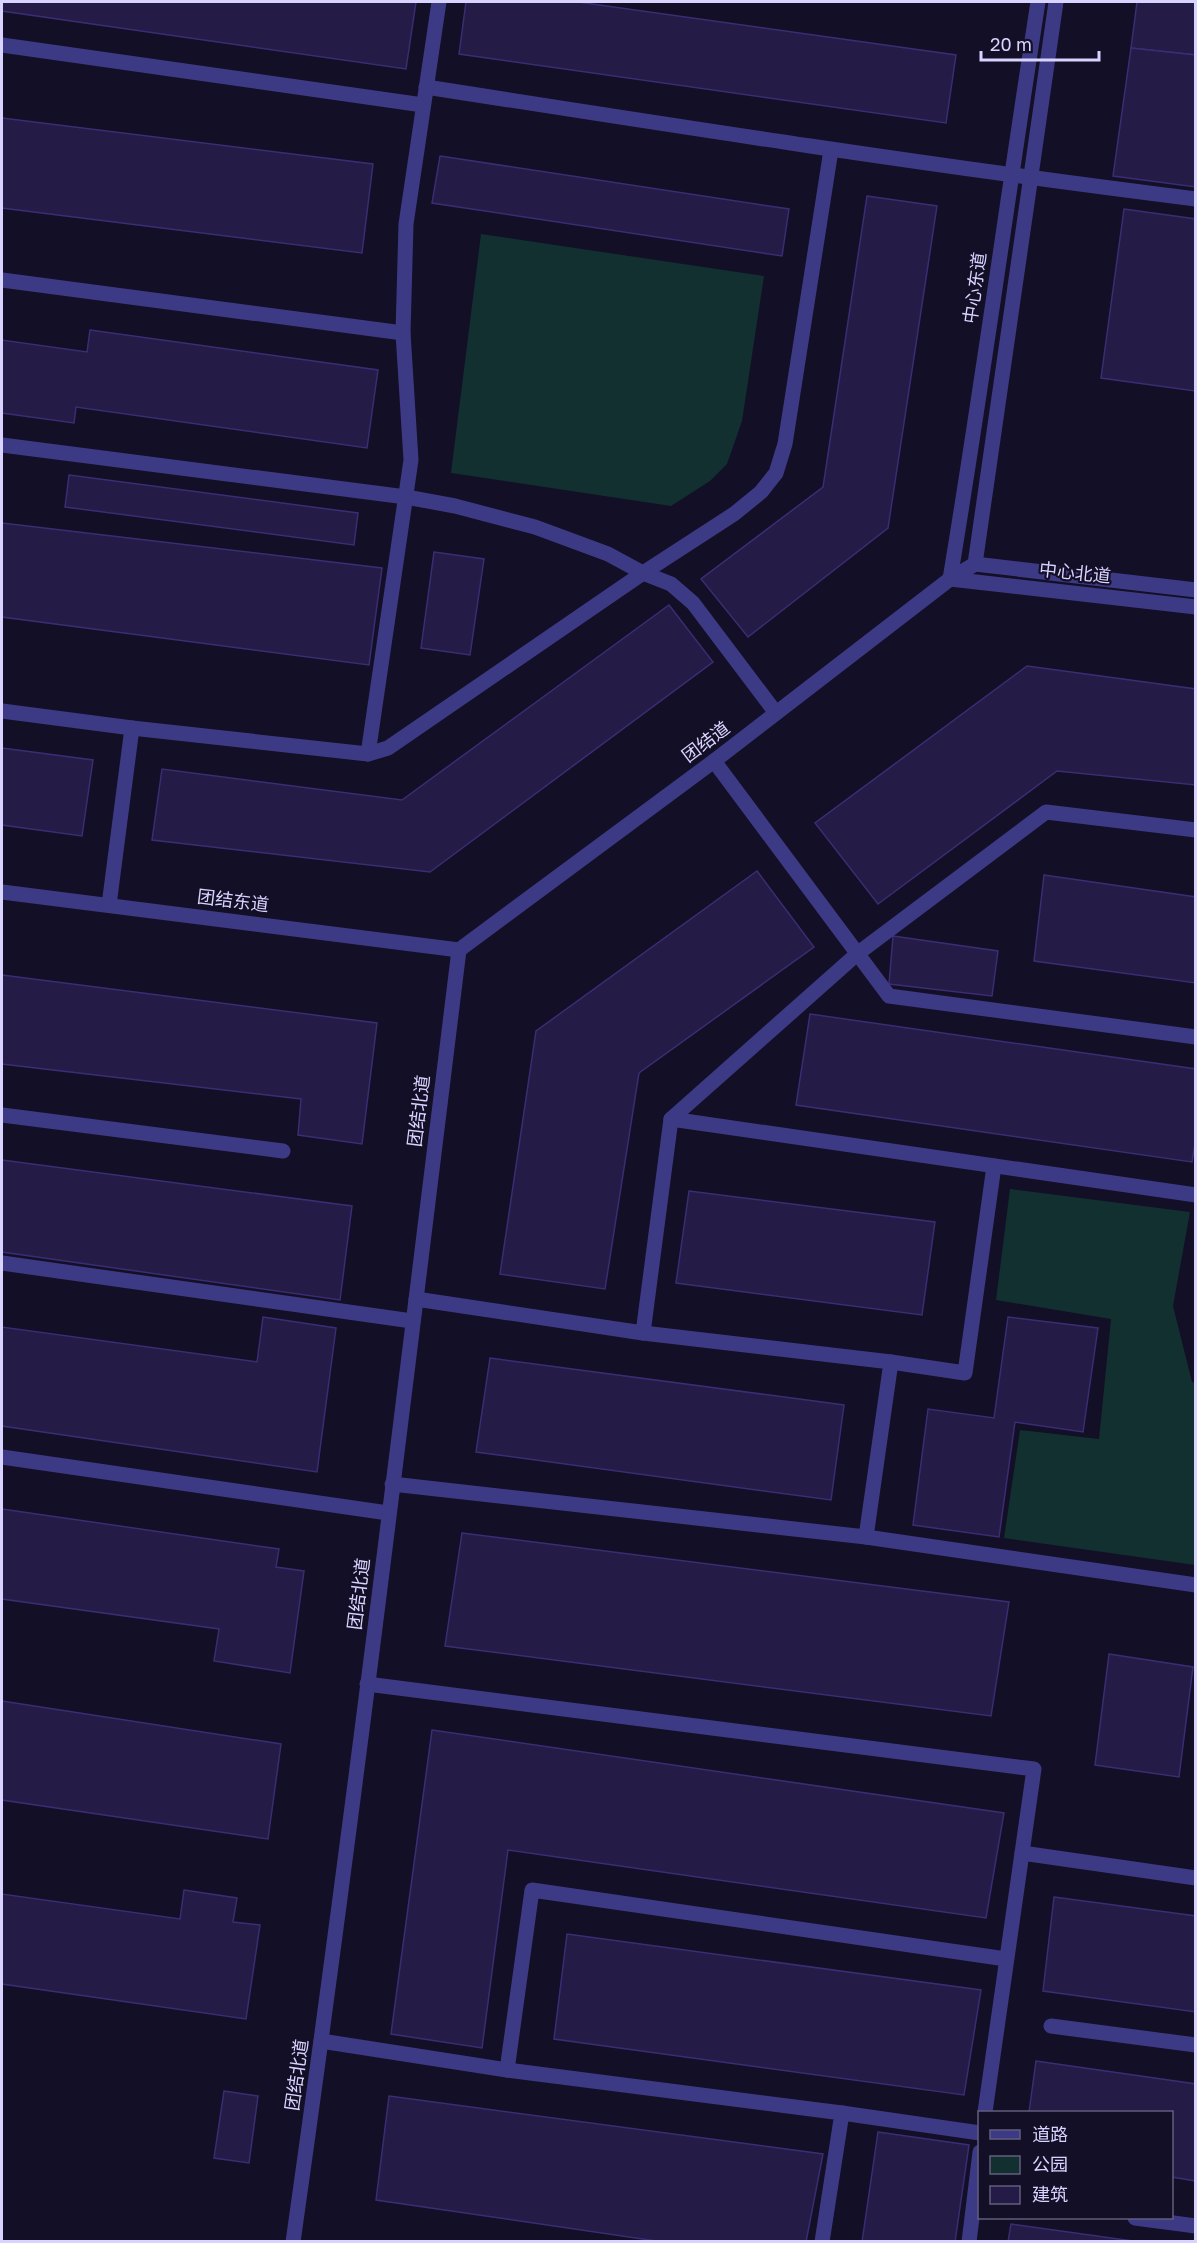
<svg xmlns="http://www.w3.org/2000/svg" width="1197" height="2243" viewBox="0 0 1197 2243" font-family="'Golos Text','Noto Sans SC',sans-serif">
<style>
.green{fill:#12302f}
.building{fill:#241b47;stroke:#3b2d73;stroke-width:1.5}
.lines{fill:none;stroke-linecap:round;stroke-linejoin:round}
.minor{stroke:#3d3a85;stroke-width:15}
.tertiary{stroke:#3d3a85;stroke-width:15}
.labels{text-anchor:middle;stroke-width:4.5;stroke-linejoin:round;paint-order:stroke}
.street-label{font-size:18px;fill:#d9d4ff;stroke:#130f26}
</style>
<rect width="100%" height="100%" fill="#130f26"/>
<!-- green -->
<g class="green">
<path d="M481,234L764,276L742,421L727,464L710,481L671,506L451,473Z"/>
<path d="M1010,1189L1190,1212L1173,1306L1192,1382L1195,1383V1565L1004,1538L1020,1430L1099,1439L1111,1319L996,1300Z"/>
</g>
<!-- building -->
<g class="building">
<path d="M2,2H416L406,69L2,11Z"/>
<path d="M466,2H578L956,55L946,123L459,54Z"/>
<path d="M1137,2H1196V55L1131,48Z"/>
<path d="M1131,48L1196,55V187L1113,176Z"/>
<path d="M2,118L373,164L362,253L2,208Z"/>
<path d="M440,156L789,209L782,256L432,203Z"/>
<path d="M867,196L937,206L888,528L748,637L701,579L823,487Z"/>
<path d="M1124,209L1196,219L1195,391L1101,378Z"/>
<path d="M90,330L378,370L367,448L76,407L74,423L2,413V340L87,352Z"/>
<path d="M69,475L358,513L354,545L65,507Z"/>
<path d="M2,523L382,568L369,665L2,617Z"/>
<path d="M434,552L484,559L470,655L421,648Z"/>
<path d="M669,605L713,662L430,872L152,840L162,769L402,800Z"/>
<path d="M1027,666L1196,689V785L1057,771L878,904L815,823Z"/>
<path d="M2,748L93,760L82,836L2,825Z"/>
<path d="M757,871L814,947L639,1073L605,1289L500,1274L536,1031Z"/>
<path d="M1044,875L1196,897V983L1034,961Z"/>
<path d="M893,936L998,951L992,996L889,984Z"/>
<path d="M2,975L377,1023L362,1144L298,1135L301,1099L2,1064Z"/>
<path d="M810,1014L1196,1069V1137L1192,1162L796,1105Z"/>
<path d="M2,1160L352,1206L340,1300L2,1252Z"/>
<path d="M689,1191L935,1222L922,1315L676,1283Z"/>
<path d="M263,1317L336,1328L317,1472L2,1426V1327L257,1362Z"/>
<path d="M1008,1317L1098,1328L1083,1432L1015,1422L999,1537L913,1525L928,1409L994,1418Z"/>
<path d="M490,1358L844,1405L831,1500L476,1452Z"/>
<path d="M2,1509L279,1549L276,1567L304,1571L290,1673L214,1661L219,1629L2,1599Z"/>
<path d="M462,1533L1009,1602L991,1716L445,1646Z"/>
<path d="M1109,1654L1193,1667L1179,1777L1095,1765Z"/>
<path d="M2,1701L281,1744L268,1839L2,1800Z"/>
<path d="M432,1730L1004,1813L986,1918L508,1850L482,2048L391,2034Z"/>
<path d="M184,1890L237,1898L233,1922L260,1925L246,2019L2,1984V1894L180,1919Z"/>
<path d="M1054,1897L1196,1916V2012L1043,1991Z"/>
<path d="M567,1934L981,1990L964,2095L554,2039Z"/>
<path d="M1036,2061L1196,2084V2181L1172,2177V2112H1029Z"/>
<path d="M224,2091L258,2096L249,2163L214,2158Z"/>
<path d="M389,2096L823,2154L806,2242H663L376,2200Z"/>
<path d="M878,2132L969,2145L955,2242H862Z"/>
<path d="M1011,2224L1140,2242H1008Z"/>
</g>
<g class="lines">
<!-- minor -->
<g class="minor">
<path d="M2,45L423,105"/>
<path d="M426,87C682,127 938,167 1196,199"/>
<path d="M2,280L403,333"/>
<path d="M2,445L406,497L455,506L535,527L608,554L643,573L671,584L693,603L776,713"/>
<path d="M2,711L132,728L368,754L388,748L643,573L734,514L761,492L776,473L785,444L831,150"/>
<path d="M368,754L411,460L403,333L406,224L439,2"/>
<path d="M714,761L889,996L1196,1037"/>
<path d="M109,905L132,728"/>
<path d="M2,1115L283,1151"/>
<path d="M671,1119L1196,1195"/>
<path d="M2,1263L412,1321"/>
<path d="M416,1299L643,1333L671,1119L857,954L1046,812L1196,830"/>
<path d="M643,1333L891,1362L866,1537"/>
<path d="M891,1362L965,1373L994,1166"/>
<path d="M2,1457L388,1513"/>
<path d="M392,1484L866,1537L1196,1585"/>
<path d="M367,1684L1034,1769L1022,1853"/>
<path d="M1051,2026L1196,2045"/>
<path d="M321,2041L507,2070"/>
<path d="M985,2112L1022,1853L1196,1878"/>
<path d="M842,2113L980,2133"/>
<path d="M1135,2218L1196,2226"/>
<path d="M293,2242C354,1812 406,1381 459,950"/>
<path d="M822,2242L842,2113L507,2070L532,1890L1006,1959"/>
<path d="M969,2242L980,2152"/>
</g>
<!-- tertiary -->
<g class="tertiary">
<path d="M975,564L1056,2"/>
<path d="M975,564L1196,590"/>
<path d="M950,579C982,387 1008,194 1038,2"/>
<path d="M950,579L1196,607"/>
<path d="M2,892L459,950L714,761L950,579L975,564"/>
</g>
</g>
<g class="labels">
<!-- street labels -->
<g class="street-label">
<text transform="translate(975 288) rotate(-82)" y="6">中心东道</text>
<text transform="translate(1075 573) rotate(6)" y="6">中心北道</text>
<text transform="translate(706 742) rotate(-37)" y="6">团结道</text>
<text transform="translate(233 901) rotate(7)" y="6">团结东道</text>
<text transform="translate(419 1111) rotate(-83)" y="6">团结北道</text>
<text transform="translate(359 1594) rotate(-83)" y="6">团结北道</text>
<text transform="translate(297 2075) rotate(-82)" y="6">团结北道</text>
</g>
</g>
<!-- border -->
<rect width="1197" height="2243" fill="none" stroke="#d9d4ff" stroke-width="6"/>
<!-- legend -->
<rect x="978" y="2111" width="195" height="108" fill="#130f26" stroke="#625e7d" stroke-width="1.5"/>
<rect x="990" y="2130" width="30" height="9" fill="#3d3a85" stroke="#625e7d" stroke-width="1.5"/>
<text x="1032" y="2141" font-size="18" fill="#d9d4ff">道路</text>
<rect x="990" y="2156" width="30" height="18" fill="#12302f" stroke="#625e7d" stroke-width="1.5"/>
<text x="1032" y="2171" font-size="18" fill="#d9d4ff">公园</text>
<rect x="990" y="2186" width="30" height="18" fill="#241b47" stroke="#625e7d" stroke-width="1.5"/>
<text x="1032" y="2201" font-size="18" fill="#d9d4ff">建筑</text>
<!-- scale -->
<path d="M981 51v9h118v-9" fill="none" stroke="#d9d4ff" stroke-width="3"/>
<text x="990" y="51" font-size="18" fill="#d9d4ff" stroke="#130f26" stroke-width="4.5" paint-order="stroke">20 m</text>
</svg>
